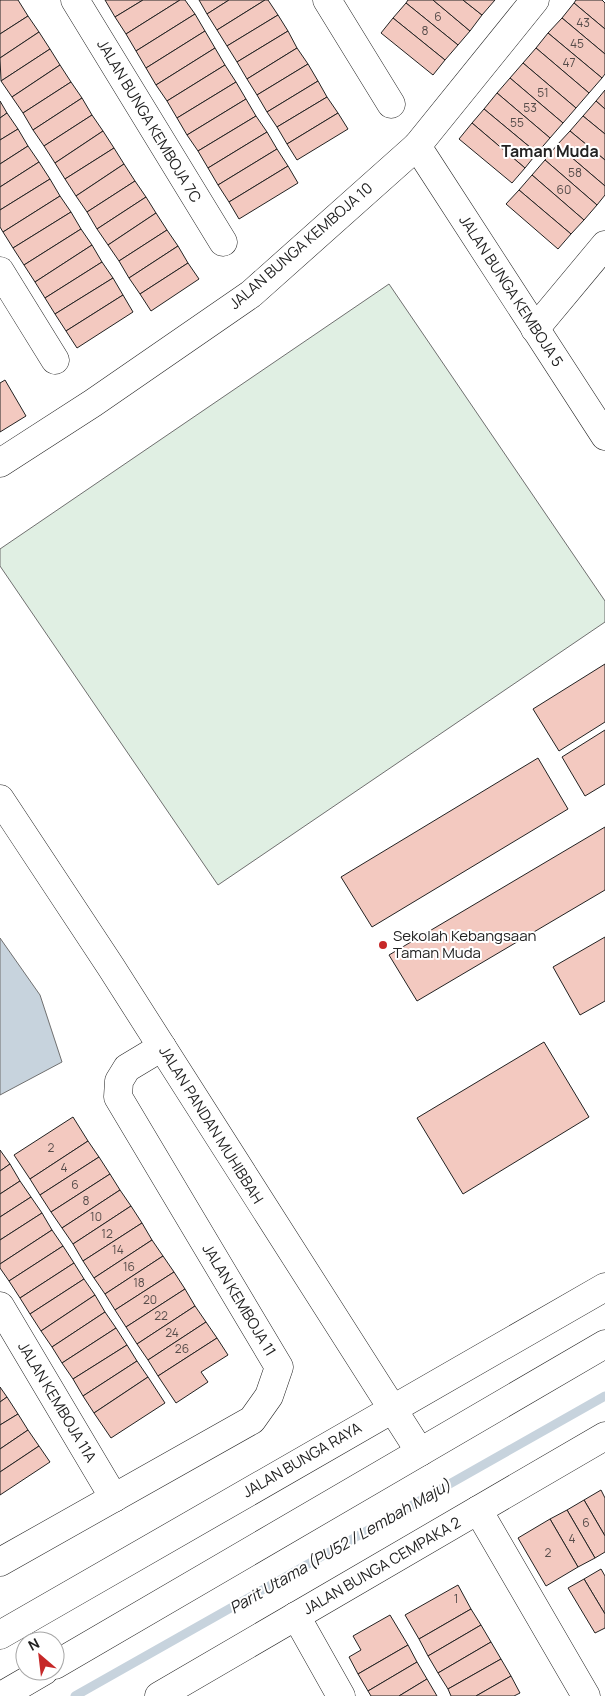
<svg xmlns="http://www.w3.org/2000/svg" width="605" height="1696" viewBox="0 0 605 1696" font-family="Manrope,sans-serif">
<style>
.green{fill:#e0efe3;stroke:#6f6f6f}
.water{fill:#c7d3dd;stroke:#6f6f6f}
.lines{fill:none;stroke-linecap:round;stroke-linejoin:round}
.stream{stroke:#c7d3dd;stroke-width:9}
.building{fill:#f3c9c0;stroke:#222}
.minor-casing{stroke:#222;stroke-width:29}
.tertiary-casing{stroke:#222;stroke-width:29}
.minor{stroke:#fff;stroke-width:28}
.tertiary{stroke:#fff;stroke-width:28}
.poi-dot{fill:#c62828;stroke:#fff;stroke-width:2}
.labels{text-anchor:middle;stroke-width:4;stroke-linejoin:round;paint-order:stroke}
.number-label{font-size:12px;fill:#564c4a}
.street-label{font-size:15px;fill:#222;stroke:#fff}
.poi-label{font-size:15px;fill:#222;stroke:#fff;text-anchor:start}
.neighbourhood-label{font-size:16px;font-weight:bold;fill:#222;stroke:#fff}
.water-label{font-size:16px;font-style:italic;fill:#222;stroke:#fff}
</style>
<rect width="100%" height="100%" fill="#fff"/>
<!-- green -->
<path class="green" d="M389,284L605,601V622L218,885L0,566V549Z"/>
<!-- water -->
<path class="water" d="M0,938L40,995L62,1062L0,1095Z"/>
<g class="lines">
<!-- stream -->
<path class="stream" d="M75,1696L605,1396"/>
</g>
<!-- building -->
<g class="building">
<path d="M0,0H18L28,16L0,34Z"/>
<path d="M105,0H143L115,17Z"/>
<path d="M143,0H180L126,34L115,17Z"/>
<path d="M180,0H185L195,14L136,51L126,34Z"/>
<path d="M199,0H229L207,14Z"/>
<path d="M229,0H265L217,30L207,14Z"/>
<path d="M265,0H268L278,15L227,46L217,30Z"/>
<path d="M408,0H433L470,31L458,45L406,3Z"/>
<path d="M433,0H463L482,15L470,31Z"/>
<path d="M463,0H495L482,15Z"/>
<path d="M576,0H602L605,3V29L574,3Z"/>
<path d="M406,3L458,45L445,60L393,18Z"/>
<path d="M574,3L605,29V54L562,18Z"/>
<path d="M195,14L205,31L146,68L136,51Z"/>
<path d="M278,15L288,31L237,62L227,46Z"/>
<path d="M28,16L39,32L0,58V34Z"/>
<path d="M393,18L445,60L433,75L381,33Z"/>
<path d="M562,18L605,54V74L602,78L548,33Z"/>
<path d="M205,31L215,48L156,85L146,68Z"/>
<path d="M288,31L297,48L247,79L237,62Z"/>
<path d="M39,32L50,49L1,81L0,58Z"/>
<path d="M548,33L602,78L589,93L536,48Z"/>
<path d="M215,48L225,65L167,101L156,85Z"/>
<path d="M297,48L308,64L257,95L247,79Z"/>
<path d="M536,48L589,93L576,108L523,63Z"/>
<path d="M50,49L60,65L12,97L1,81Z"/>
<path d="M523,63L576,108L563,123L510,78Z"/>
<path d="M308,64L318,81L267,112L257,95Z"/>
<path d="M60,65L71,82L23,113L12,97Z"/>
<path d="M225,65L236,82L177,118L167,101Z"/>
<path d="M510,78L563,123L550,138L497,93Z"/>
<path d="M318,81L327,97L277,127L267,112Z"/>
<path d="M71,82L82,98L33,130L23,113Z"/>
<path d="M236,82L246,99L187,135L177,118Z"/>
<path d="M605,90V109L596,101Z"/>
<path d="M497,93L550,138L537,153L484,109Z"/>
<path d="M327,97L338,113L287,144L277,127Z"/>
<path d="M82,98L92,115L44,146L33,130Z"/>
<path d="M246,99L256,116L198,151L187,135Z"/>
<path d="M0,101L7,113L0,118Z"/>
<path d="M596,101L605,109V134L583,116Z"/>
<path d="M484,109L537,153L525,168L472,123Z"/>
<path d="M7,113L18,129L0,140V118Z"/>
<path d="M338,113L348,129L297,160L287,144Z"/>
<path d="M92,115L103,131L55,163L44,146Z"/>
<path d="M256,116L267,132L208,168L198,151Z"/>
<path d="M583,116L605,134V160L570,131Z"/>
<path d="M472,123L525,168L512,183L459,139Z"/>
<path d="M18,129L28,146L0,164V140Z"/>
<path d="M103,131L114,148L65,179L55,163Z"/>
<path d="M570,131L605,160V186L557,145Z"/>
<path d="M267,132L277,149L218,185L208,168Z"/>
<path d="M557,145L605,186V195L597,205L545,160Z"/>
<path d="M28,146L39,162L0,187V164Z"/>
<path d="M114,148L124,164L76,196L65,179Z"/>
<path d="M277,149L288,166L229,202L218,185Z"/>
<path d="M545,160L597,205L584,220L532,175Z"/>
<path d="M39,162L50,179L0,210V187Z"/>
<path d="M124,164L135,181L87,212L76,196Z"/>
<path d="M288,166L298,183L239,219L229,202Z"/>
<path d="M532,175L584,220L571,234L519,190Z"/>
<path d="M50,179L60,196L3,232L0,227V210Z"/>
<path d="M135,181L146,197L97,229L87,212Z"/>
<path d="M519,190L571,234L558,249L506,204Z"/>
<path d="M60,196L71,212L13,248L3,232Z"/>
<path d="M146,197L156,213L108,245L97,229Z"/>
<path d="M71,212L81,229L24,265L13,248Z"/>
<path d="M156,213L167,230L119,261L108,245Z"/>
<path d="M81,229L92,245L35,282L24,265Z"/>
<path d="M167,230L178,246L129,278L119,261Z"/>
<path d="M92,245L102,262L45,298L35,282Z"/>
<path d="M178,246L188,263L140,294L129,278Z"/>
<path d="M102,262L113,278L55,314L45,298Z"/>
<path d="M188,263L199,279L151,311L140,294Z"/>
<path d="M113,278L123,295L66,331L55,314Z"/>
<path d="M123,295L133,312L77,348L66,331Z"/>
<path d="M5,380L26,416L0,432V383Z"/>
<path d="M605,664V722L559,751L533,709Z"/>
<path d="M605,730V784L585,796L562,757Z"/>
<path d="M538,758L568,809L372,927L341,877Z"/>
<path d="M605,827V890L417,1001L389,955Z"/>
<path d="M605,937V1001L580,1015L553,967Z"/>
<path d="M544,1042L589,1117L463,1194L417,1118Z"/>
<path d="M73,1117L88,1141L30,1179L14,1155Z"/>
<path d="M88,1141L99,1157L40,1195L30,1179Z"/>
<path d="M0,1150L10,1164L0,1171Z"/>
<path d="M99,1157L110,1174L51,1212L40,1195Z"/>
<path d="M10,1164L20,1181L0,1194V1171Z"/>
<path d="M110,1174L120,1190L62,1228L51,1212Z"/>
<path d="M20,1181L31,1197L0,1217V1194Z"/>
<path d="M120,1190L131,1206L73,1244L62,1228Z"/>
<path d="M31,1197L42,1213L0,1240V1217Z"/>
<path d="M131,1206L142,1223L83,1261L73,1244Z"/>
<path d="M42,1213L52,1230L0,1264V1240Z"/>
<path d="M142,1223L152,1240L94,1278L83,1261Z"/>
<path d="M52,1230L63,1246L9,1281L0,1268V1264Z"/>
<path d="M152,1240L163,1256L105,1294L94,1278Z"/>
<path d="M63,1246L74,1263L20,1298L9,1281Z"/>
<path d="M163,1256L174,1272L115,1310L105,1294Z"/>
<path d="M74,1263L84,1279L30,1314L20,1298Z"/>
<path d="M174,1272L185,1289L126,1327L115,1310Z"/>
<path d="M84,1279L95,1295L41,1331L30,1314Z"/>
<path d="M185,1289L195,1306L137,1344L126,1327Z"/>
<path d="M95,1295L105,1312L52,1347L41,1331Z"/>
<path d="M195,1306L206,1322L148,1360L137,1344Z"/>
<path d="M105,1312L116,1328L62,1363L52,1347Z"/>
<path d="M206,1322L217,1338L158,1376L148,1360Z"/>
<path d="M116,1328L127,1345L73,1379L62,1363Z"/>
<path d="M217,1338L228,1355L201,1372L208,1382L176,1403L158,1376Z"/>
<path d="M127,1345L137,1361L83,1396L73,1379Z"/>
<path d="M137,1361L148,1377L94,1413L83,1396Z"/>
<path d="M148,1377L165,1403L111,1438L94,1413Z"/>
<path d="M0,1387L7,1397L0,1402Z"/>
<path d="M7,1397L18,1414L0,1425V1402Z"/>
<path d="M18,1414L28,1430L0,1449V1425Z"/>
<path d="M28,1430L39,1446L0,1472V1449Z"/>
<path d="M39,1446L50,1462L0,1495V1472Z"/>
<path d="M601,1490L605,1498V1536L584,1500Z"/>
<path d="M584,1500L605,1536V1552L595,1558L567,1510Z"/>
<path d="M567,1510L595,1558L578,1567L550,1519Z"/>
<path d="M550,1519L578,1567L546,1586L518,1538Z"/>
<path d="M601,1569L605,1576V1614L584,1579Z"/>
<path d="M584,1579L605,1614V1628L595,1633L568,1588Z"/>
<path d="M458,1585L471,1609L419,1639L405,1615Z"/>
<path d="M471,1609L481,1625L428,1656L419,1639Z"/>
<path d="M390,1615L408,1645L358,1674L349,1657L361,1650L353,1636Z"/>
<path d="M481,1625L491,1642L438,1673L428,1656Z"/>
<path d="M491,1642L501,1659L448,1689L438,1673Z"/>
<path d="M408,1645L417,1662L368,1691L358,1674Z"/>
<path d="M501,1659L511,1676L476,1696H451L448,1689Z"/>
<path d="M417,1662L427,1679L399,1696H371L368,1691Z"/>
<path d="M511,1676L520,1693L514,1696H476Z"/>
<path d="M427,1679L437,1696H399Z"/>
</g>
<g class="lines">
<defs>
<g id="minor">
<path d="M75,0L223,242"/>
<path d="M327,0L391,104"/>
<path d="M417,146L605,436"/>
<path d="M0,271L55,360"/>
<path d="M535,329L605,245"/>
<path d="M0,463L93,403L251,294L417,146L535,0"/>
<path d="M0,1306L114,1498"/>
<path d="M478,1510L586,1696"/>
<path d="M0,1562L252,1420L269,1396L279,1367L118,1097L119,1081L127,1068L162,1047"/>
<path d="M296,1616L341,1696"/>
<path d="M159,1696L605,1436"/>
</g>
<g id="tertiary">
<path d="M0,799L111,967L420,1452"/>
<path d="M0,1635L605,1287"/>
<path d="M55,1665L605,1344"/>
<path d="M1,1696L44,1671"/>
</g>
</defs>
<!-- minor casing -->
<use href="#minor" class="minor-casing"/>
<!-- tertiary casing -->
<use href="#tertiary" class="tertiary-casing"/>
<!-- minor -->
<use href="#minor" class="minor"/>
<!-- tertiary -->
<use href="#tertiary" class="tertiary"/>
</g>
<!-- markers -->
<circle class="poi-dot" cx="383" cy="945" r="5"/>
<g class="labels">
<!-- number labels -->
<g class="number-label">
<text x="438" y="21">6</text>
<text x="583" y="27">43</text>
<text x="425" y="35">8</text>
<text x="577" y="48">45</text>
<text x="569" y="67">47</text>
<text x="543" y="97">51</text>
<text x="530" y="112">53</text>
<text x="517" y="127">55</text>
<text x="575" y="177">58</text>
<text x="564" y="194">60</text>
<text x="51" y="1152">2</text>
<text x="64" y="1172">4</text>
<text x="75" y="1189">6</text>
<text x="86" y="1205">8</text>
<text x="96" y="1221">10</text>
<text x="107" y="1238">12</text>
<text x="118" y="1254">14</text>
<text x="129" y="1271">16</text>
<text x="139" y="1287">18</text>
<text x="150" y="1304">20</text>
<text x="161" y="1320">22</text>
<text x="172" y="1337">24</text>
<text x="182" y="1353">26</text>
<text x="586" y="1527">6</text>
<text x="572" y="1543">4</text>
<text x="548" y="1557">2</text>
<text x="456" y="1603">1</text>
</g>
<!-- street labels -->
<g class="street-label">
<text transform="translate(149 121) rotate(59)" y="5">JALAN BUNGA KEMBOJA 7C</text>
<text transform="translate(301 246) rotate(-41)" y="5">JALAN BUNGA KEMBOJA 10</text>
<text transform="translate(511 291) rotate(57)" y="5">JALAN BUNGA KEMBOJA 5</text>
<text transform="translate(211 1125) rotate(58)" y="5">JALAN PANDAN MUHIBBAH</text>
<text transform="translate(239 1300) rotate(59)" y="5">JALAN KEMBOJA 11</text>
<text transform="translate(57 1402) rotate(59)" y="5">JALAN KEMBOJA 11A</text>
<text transform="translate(302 1460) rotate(-30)" y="5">JALAN BUNGA RAYA</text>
<text transform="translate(382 1566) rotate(-30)" y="5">JALAN BUNGA CEMPAKA 2</text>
</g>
<!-- poi labels -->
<g class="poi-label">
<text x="393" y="941">Sekolah Kebangsaan<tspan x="393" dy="17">Taman Muda</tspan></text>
</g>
<!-- neighbourhood labels -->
<g class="neighbourhood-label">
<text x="550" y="157">Taman Muda</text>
</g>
<!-- water labels -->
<g class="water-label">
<text transform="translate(340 1546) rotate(-30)" y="6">Parit Utama (PU52 / Lembah Maju)</text>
</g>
</g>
<!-- north arrow -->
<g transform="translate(40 1656) rotate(332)"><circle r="24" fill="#ffffff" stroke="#a7a7a7"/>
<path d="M0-4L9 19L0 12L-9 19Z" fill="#c62828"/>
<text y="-8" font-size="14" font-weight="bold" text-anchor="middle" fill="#222222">N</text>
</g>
</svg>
